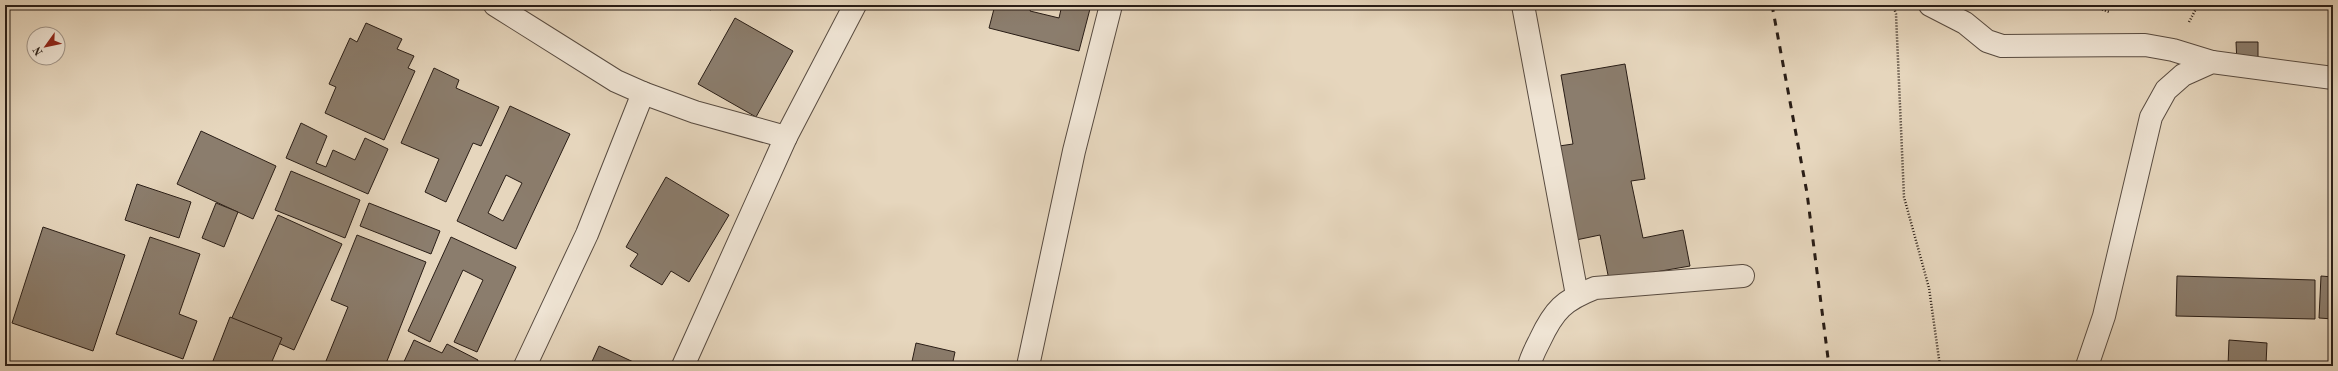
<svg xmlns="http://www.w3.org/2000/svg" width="2338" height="371" viewBox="0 0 2338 371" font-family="'Old Standard TT',serif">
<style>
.building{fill:#8b7d6d;stroke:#291d16;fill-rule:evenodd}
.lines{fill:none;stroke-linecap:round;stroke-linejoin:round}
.service-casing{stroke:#584b40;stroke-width:24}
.minor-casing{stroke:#584b40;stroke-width:24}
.path{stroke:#291d16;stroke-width:2.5;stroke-dasharray:1 2;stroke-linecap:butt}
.service{stroke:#efe4d4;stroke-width:22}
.minor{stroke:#efe4d4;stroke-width:22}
.rail{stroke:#291d16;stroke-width:3;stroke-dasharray:7 7;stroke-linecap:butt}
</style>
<rect width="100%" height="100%" fill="#e6d6bd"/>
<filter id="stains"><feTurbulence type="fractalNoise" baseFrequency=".005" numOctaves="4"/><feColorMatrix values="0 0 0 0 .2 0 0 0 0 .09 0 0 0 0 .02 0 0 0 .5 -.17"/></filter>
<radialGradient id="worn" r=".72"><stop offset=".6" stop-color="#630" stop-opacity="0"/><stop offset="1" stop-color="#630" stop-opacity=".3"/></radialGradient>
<!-- building -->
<g class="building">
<path d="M700,5H713L711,10Z"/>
<path d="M995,5H1032L1030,11L1059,18L1062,5H1091L1079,51L989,28Z"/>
<path d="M735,18L793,51L756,117L698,84Z"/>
<path d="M366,23L402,39L397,49L414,56L408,68L415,71L384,140L325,113L336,87L329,84L350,38L357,42Z"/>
<path d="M2236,42H2258V63H2237Z"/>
<path d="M1625,64L1645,179L1631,181L1643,238L1683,230L1690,266L1609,280L1600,235L1576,240L1559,146L1573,144L1561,75Z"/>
<path d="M434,68L459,80L456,88L499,107L481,146L473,143L446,202L425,192L439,159L401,143Z"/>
<path d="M510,106L570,134L516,249L457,221ZM506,175L522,183L503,221L488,213Z"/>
<path d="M301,123L327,136L316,163L326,167L333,150L355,160L365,138L388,149L368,194L286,158Z"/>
<path d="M201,131L276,166L253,219L177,184Z"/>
<path d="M291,171L360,200L345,238L275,210Z"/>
<path d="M666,177L729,215L689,282L671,271L662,285L630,266L638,254L626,247Z"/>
<path d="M137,184L191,202L179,238L125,220Z"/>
<path d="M216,203L238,212L224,247L202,238Z"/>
<path d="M369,203L440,231L431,254L360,226Z"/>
<path d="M278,215L342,244L294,350L230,322Z"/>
<path d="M43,227L125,255L93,351L12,323Z"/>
<path d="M357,235L426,262L385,366H339L326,361L348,307L331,300Z"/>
<path d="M150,237L200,254L179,314L197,321L183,359L116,334Z"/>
<path d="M451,237L516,267L477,352L454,342L483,280L463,270L430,342L408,331Z"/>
<path d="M2177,276L2315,280V319L2176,316Z"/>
<path d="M2321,276L2333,277V319L2319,318Z"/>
<path d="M230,317L282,338L270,366H211Z"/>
<path d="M414,340L442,353L447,344L478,360L476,366H402Z"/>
<path d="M2229,340L2267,343L2266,364L2299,366H2228Z"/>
<path d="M916,343L955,352L952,366H911Z"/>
<path d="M599,346L642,366H590Z"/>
</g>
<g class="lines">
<defs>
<g id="service">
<path d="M1523,5L1577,295"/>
<path d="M2087,366L2104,316L2151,117L2166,90L2183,75L2212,62L2333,78"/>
</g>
<g id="minor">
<path d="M495,5L616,81L643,93L695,112L786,137"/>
<path d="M1930,5L1965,23L1987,41L2002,46L2145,45L2173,50L2212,62"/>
<path d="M525,366L587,234L643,93"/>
<path d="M683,366L786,137L855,5"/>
<path d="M1028,366L1074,151L1111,5"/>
<path d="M1529,366C1531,357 1536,348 1540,340C1554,310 1564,300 1595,288L1743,276"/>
</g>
</defs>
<!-- service casing -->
<use href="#service" class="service-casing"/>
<!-- minor casing -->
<use href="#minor" class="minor-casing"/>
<!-- path -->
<g class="path">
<path d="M1893,5L1896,14L1904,197L1929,288L1940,366"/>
<path d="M2091,5L2109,12"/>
<path d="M2189,22L2198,5"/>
</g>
<!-- service -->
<use href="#service" class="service"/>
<!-- minor -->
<use href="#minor" class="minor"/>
<!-- rail -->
<path class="rail" d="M1772,5L1807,193L1829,366"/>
</g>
<!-- margin -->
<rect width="2338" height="371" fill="none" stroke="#e6d6bd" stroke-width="20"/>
<rect x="6" y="6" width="2326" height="359" fill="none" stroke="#291d16" stroke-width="2"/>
<rect x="10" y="10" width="2318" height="351" fill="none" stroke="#291d16"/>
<!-- north arrow -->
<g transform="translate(46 46) rotate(237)"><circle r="19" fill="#efe4d4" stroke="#a09488"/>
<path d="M0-3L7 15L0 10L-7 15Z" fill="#8f2418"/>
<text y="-6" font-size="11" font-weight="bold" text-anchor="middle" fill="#291d16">N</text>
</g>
<rect width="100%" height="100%" filter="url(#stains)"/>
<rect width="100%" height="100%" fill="url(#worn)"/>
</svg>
